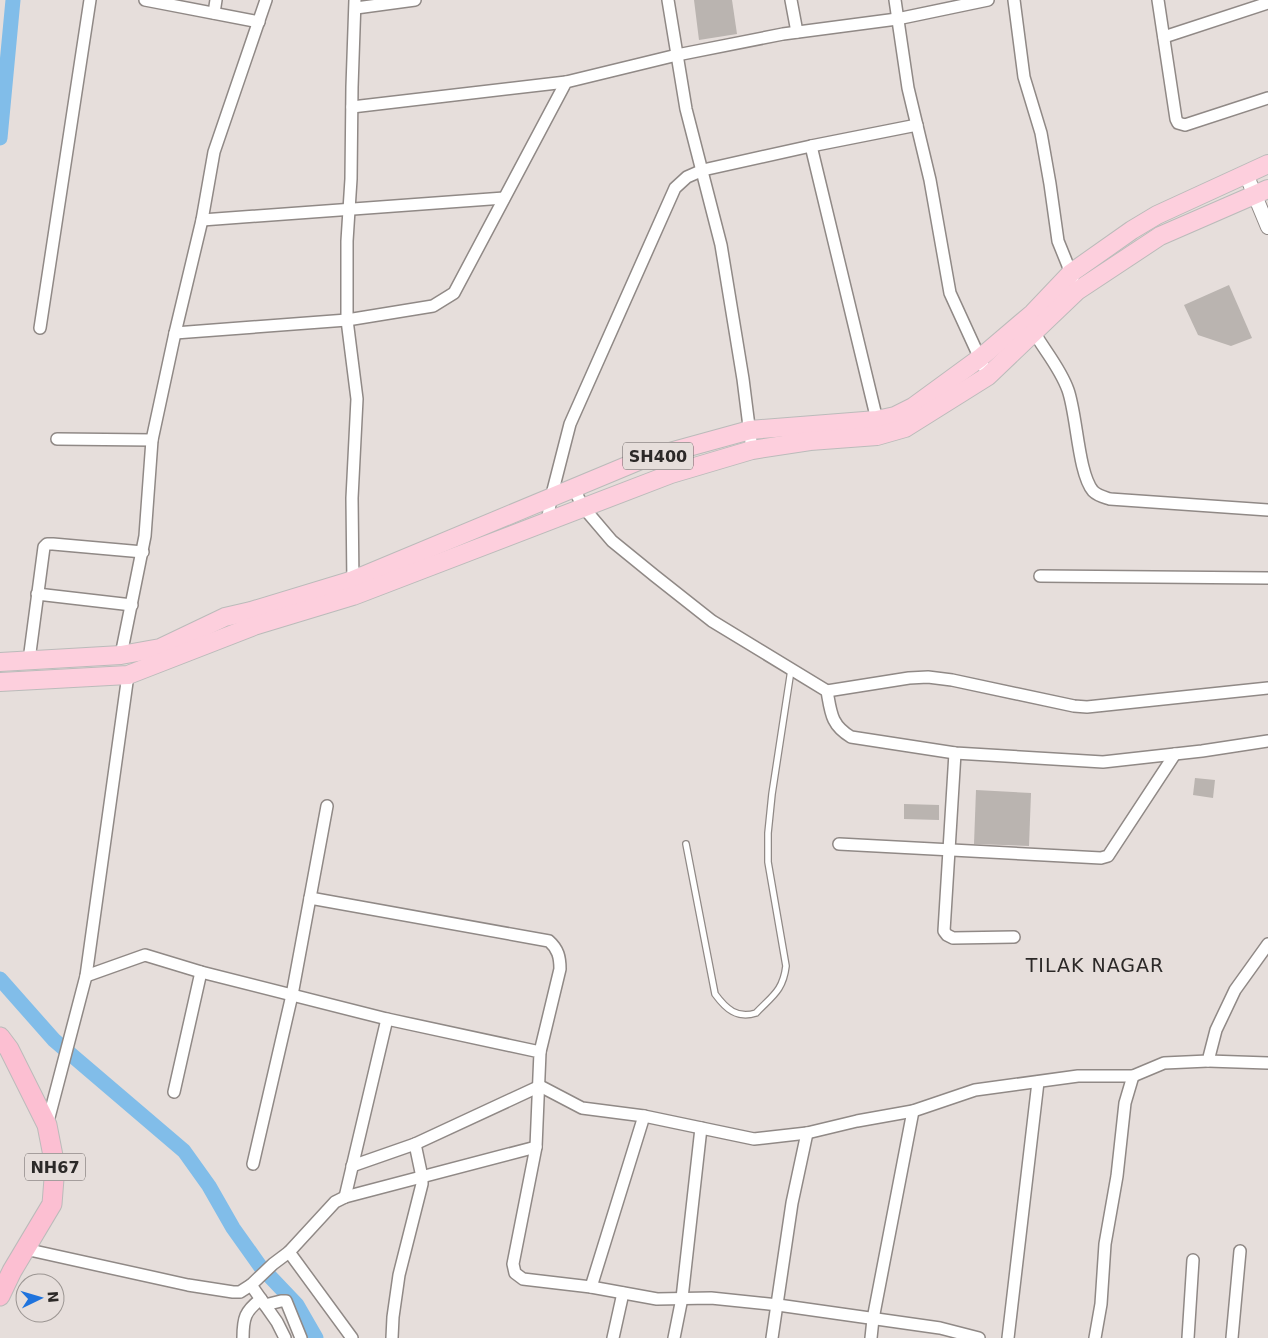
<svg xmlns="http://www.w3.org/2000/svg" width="1268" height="1338" viewBox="0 0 1268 1338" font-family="'DejaVu Sans',sans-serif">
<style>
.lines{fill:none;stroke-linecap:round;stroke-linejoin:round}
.canal{stroke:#81bde9;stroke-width:15}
.building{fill:#bab4b0}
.service-casing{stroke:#908986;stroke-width:8}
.minor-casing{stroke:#908986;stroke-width:14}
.tertiary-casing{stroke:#908986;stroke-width:16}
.primary-casing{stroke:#bbbbba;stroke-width:20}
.trunk-casing{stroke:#bbbbba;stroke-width:21}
.service{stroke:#fff;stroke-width:5.5}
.minor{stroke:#fff;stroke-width:11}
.tertiary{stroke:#fff;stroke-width:14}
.primary{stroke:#fdcfdd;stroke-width:18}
.trunk{stroke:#fcbfd2;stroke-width:19}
.labels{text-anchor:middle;stroke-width:4;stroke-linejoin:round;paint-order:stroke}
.shield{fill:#e6dedb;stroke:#645f5e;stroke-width:1}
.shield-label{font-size:16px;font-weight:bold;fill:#2c2928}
.neighbourhood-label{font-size:19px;letter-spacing:1px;fill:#2c2928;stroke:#e6dedb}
</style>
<rect width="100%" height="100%" fill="#e6dedb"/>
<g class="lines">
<!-- canal -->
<g class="canal">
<path d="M0,138L13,0"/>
<path d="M0,979L54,1040L184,1151L209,1186L233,1228L260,1266L297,1305L316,1338"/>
</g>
</g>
<!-- building -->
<g class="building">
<path d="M694,0H732L737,34L699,40Z"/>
<path d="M1229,285L1252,338L1231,346L1198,335L1184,305Z"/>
<path d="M1195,778L1215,780L1213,798L1193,795Z"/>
<path d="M976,790L1031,793L1029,846L974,844Z"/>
<path d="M904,804L939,805V820L904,819Z"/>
</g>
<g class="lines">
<defs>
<path id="service" d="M686,844L715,994C726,1009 737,1019 756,1013C772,996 783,991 786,966L768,862V833L772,794L791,670"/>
<g id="minor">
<path d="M145,0L259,22"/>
<path d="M668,0L686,109L721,245L743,379L752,450"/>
<path d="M791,0L797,32"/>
<path d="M895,0L908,88L930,180L950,293L988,376"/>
<path d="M1014,0L1024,77L1041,133L1050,184L1058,241L1073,278"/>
<path d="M1158,0L1176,119L1178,123L1185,125L1268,98"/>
<path d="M356,8L415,0"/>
<path d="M214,13L216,0"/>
<path d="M1164,37L1268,3"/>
<path d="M352,107L566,82"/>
<path d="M811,146L877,420"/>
<path d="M202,220L504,198"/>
<path d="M1031,327C1043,349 1060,367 1068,390C1077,415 1078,473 1093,491C1098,496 1104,497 1110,499L1268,510"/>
<path d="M40,328L90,0"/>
<path d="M175,333L347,320L433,306L454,293L566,82L677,55L783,34L897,19L988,0"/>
<path d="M57,439L152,440"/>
<path d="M574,489L583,507L612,541L655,576L712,621L827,691C831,713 831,725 851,737L955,753L1103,762L1202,751L1268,741"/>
<path d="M547,523L551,498L570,424L675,188L687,177L703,170L811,146L917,125"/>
<path d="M1040,576L1268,578"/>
<path d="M353,584L352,498L357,399L347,320V241L351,179L352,87L355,0"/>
<path d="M37,594L132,605"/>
<path d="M121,655L145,536L152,440L175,333L202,220L214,152L266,0"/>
<path d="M29,660L44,547L47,544H53L143,552"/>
<path d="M827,691L909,678L928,677L952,680L1074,706L1087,707L1268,688"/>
<path d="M955,753L944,931L947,935L953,938L1014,937"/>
<path d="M839,844L1101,858L1108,856L1175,754"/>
<path d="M310,898L549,941C558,949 560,957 560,969L540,1052"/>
<path d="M86,976L145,955L201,972L387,1019L540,1052L536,1147L513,1264L515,1273L523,1279L591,1287L657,1299L711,1298L778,1305L940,1328L979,1338"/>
<path d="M1208,1061L1268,1063"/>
<path d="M174,1092L201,972"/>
<path d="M47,1125L86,976L128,675"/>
<path d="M253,1164L292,995L327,806"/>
<path d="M352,1166L415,1144L540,1086L582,1108L644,1116L754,1139L807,1133L857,1121L913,1111L975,1090L1078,1076H1133L1164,1063L1208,1061L1216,1030L1235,990L1268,944"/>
<path d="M345,1197L387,1019"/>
<path d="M25,1249L188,1285L233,1292H240L251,1285"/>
<path d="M289,1252L352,1338"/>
<path d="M591,1287L644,1116"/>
<path d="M265,1305L281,1301H286L301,1338"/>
<path d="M243,1338C243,1318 245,1311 261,1299"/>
<path d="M285,1338L277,1322L251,1285L273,1264L289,1252L335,1202L345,1197L536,1147"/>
<path d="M392,1338L393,1317L399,1275L422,1184V1177L415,1144"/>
<path d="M613,1338L623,1293"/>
<path d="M674,1338L682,1298L701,1128"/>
<path d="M772,1338L792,1203L807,1133"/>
<path d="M871,1338L873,1319L913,1111"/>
<path d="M1008,1338L1038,1082"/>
<path d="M1095,1338L1101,1304L1105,1244L1117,1176L1125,1103L1133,1076"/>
<path d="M1188,1338L1193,1260"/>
<path d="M1232,1338L1240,1251"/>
</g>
<path id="tertiary" d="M1246,174L1268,227"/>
<g id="primary">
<path d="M0,662L121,655L160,648L225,617L251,611L353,580L641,460L750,430L877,420L895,416L913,407L980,358L1033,313L1071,273L1132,230L1157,215L1268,164"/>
<path d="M0,682L128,675L254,626L353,596L671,474L752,450L810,441L877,436L905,428L988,376L1077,291L1160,236L1268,189"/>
</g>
<path id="trunk" d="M0,1037L9,1049L47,1125L55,1166L52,1204L12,1271L0,1296"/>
</defs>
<!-- service casing -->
<use href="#service" class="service-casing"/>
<!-- minor casing -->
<use href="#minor" class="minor-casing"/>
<!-- tertiary casing -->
<use href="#tertiary" class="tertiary-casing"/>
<!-- primary casing -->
<use href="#primary" class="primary-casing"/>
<!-- trunk casing -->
<use href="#trunk" class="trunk-casing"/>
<!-- service -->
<use href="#service" class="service"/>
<!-- minor -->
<use href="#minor" class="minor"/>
<!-- tertiary -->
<use href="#tertiary" class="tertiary"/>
<!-- primary -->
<use href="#primary" class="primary"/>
<!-- trunk -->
<use href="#trunk" class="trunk"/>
</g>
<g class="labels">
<!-- shield labels -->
<g class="shield">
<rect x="623" y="442.5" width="70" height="27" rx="4"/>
<rect x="25" y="1153.5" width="60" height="27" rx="4"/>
</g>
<g class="shield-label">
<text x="658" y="462">SH400</text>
<text x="55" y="1173">NH67</text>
</g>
<!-- neighbourhood labels -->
<g class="neighbourhood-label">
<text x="1095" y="972">TILAK NAGAR</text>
</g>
</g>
<!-- north arrow -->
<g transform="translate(40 1298) rotate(85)"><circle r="24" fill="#e6dedb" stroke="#9c9693"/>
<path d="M0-4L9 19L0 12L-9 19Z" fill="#1f73dd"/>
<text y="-8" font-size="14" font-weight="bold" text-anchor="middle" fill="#2c2928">N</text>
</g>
</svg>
